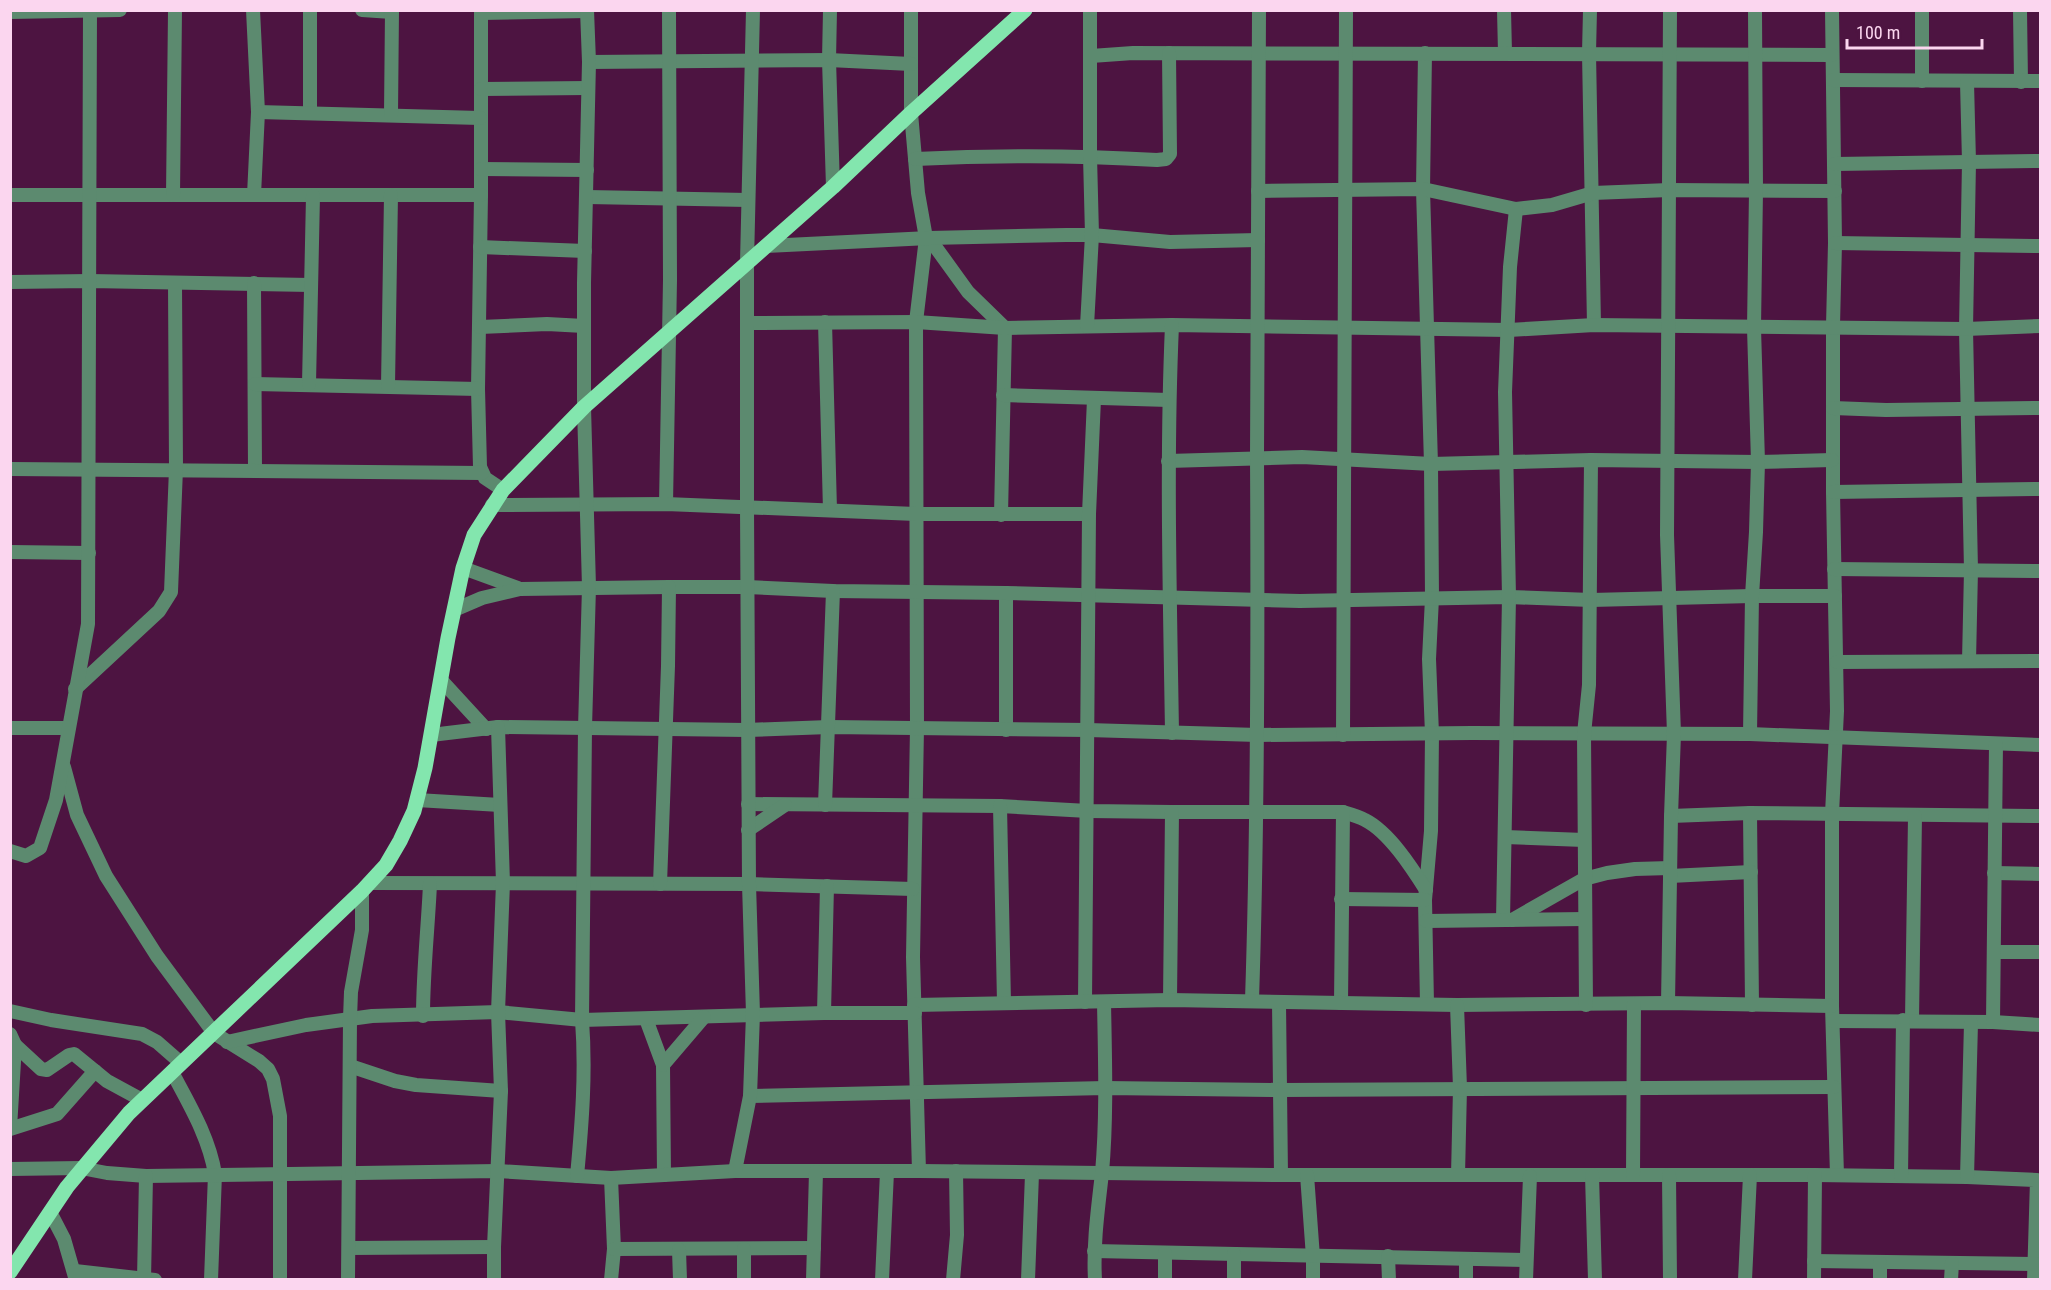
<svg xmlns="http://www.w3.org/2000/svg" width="2051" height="1290" viewBox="0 0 2051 1290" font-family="'Roboto Condensed',sans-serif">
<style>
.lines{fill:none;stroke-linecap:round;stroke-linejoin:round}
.minor{stroke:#5c8a6f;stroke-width:14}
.major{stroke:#83e6ae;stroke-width:15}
</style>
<rect width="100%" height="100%" fill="#4d1441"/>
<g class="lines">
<!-- minor -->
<g class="minor">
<path d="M253,10L258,112L254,195"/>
<path d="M310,10V112"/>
<path d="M362,10L392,12"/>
<path d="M481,10V195L478,389L480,467L485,478L503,490"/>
<path d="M830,10L829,60L833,187"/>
<path d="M911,10V113L918,193L926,238L916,322L917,728L913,957L919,1171"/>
<path d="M1504,10L1505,53"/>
<path d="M1590,10L1589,53L1594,325"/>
<path d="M1832,10L1835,243L1833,326V492L1837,711L1832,814V1006L1837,1175"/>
<path d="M2020,10L2021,82"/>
<path d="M10,12L120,10"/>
<path d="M481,13L587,11"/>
<path d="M1425,53L1423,189L1431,464L1432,598L1429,659L1432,734L1431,831L1425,900L1427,1004"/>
<path d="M1091,56L1133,53L1832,55"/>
<path d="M589,62L829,60L911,64"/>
<path d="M1833,80L2040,81"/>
<path d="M1922,81V10"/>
<path d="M1967,82L1969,162L1966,329L1971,570L1969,661"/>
<path d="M481,89L588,88"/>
<path d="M258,112L480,118"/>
<path d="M391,114L392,10"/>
<path d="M915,159C996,155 1076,155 1157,160L1166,159L1170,154L1169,53"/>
<path d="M1835,164L2040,161"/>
<path d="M481,169L587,170"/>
<path d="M1258,191L1423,189L1516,209L1552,205L1593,193L1669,190L1835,191"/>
<path d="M10,195H481"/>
<path d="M173,195L175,10"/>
<path d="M587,197L748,200"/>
<path d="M929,238L968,292L1005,328L1001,515"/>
<path d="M1835,243L2040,246"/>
<path d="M766,246L929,238L1066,235H1092L1170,242L1258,240"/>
<path d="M480,247L585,251"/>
<path d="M10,282L90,281L311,285"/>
<path d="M254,283L255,471"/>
<path d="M825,322L830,510"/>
<path d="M748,323L916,322L1005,328L1172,325L1509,330L1594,325L1966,329L2040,326"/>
<path d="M1087,326L1092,235L1090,156V10"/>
<path d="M480,327L547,324L584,326"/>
<path d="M255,384L478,389"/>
<path d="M309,384L313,196"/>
<path d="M388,386L391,195"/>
<path d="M1003,395L1169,400"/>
<path d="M1833,408L1886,410L2040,408"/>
<path d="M1168,461L1302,457L1431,464L1591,460L1758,462L1832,460"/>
<path d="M10,469L482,473"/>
<path d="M1833,492L2040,489"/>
<path d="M666,504L670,280L669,10"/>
<path d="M492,505L666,504L916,514H1089"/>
<path d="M10,552L89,553"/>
<path d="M463,568L518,588"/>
<path d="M1834,569L2040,571"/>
<path d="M1006,593V730"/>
<path d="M454,610L482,598L520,589L669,587H747L833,591L1006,593L1300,601L1509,597L1591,600L1752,596H1835"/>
<path d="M1837,662L2040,661"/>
<path d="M441,680L486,729"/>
<path d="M75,689L159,611L171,592L176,469L175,283"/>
<path d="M10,728H68"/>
<path d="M1172,733C1170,597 1166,461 1172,325"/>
<path d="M1750,734L1752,596L1756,532L1758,462L1754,328L1756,191L1755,10"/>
<path d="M431,735L498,727L747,730L829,727L1088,730L1258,735L1472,733L1750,734L2040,745"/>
<path d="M1343,735L1346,10"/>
<path d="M64,767L77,815L106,876L157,956L214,1033L259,1061L268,1069L273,1079L280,1116V1280"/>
<path d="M417,800L500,805"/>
<path d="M748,804L1000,806L1088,811L1172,812H1343C1350,814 1358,816 1365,820C1389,832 1412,868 1426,890"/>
<path d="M825,805L833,591"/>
<path d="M1000,806L1004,1003"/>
<path d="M1750,813L1752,1005"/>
<path d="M1671,816L1750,813L2040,816"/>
<path d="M748,830L785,805"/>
<path d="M1505,837L1584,840"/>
<path d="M10,851L26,856L40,848L56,800L88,624L90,10"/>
<path d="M1994,873L2040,874"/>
<path d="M1670,876L1751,872"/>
<path d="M370,883L749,884L913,889"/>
<path d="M660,884L668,666L669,587"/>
<path d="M1341,899L1425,900"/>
<path d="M1503,920L1509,597L1505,392L1510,267L1516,209"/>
<path d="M1512,920L1584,879L1607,873L1635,869L1670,868"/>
<path d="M1426,921L1585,919"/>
<path d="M1994,952H2040"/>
<path d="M1170,1000L1172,812"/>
<path d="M1252,1000C1258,819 1258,639 1257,458C1257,309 1259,160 1259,10"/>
<path d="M1085,1002L1089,514L1094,399"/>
<path d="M1279,1003L1281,1175"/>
<path d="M1341,1003L1343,812"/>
<path d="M1668,1003L1671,816L1674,734L1667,535L1670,10"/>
<path d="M914,1005L1170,1000L1457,1005L1668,1003L1832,1006"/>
<path d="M1457,1005L1460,1088L1458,1175"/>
<path d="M1586,1005L1584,734L1589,685L1591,460"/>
<path d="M10,1011L51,1020L142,1034L157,1042L181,1063"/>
<path d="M824,1013L827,886"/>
<path d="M423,1016C423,972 428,928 430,884"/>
<path d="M646,1019L663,1065L664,1175"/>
<path d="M1912,1020L1915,816"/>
<path d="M1833,1021L1993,1022L2040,1025"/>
<path d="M1993,1022L1996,744"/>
<path d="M10,1034L15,1045L10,1128"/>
<path d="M227,1042L306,1025L372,1016L498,1012L582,1020L824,1013H915"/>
<path d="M15,1045L41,1069L47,1070L69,1055L74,1054L107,1081L142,1100"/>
<path d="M663,1065L704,1017"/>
<path d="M350,1066L395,1081L416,1085L501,1091"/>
<path d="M172,1072C189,1104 209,1137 215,1174L211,1280"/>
<path d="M750,1096L1105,1088L1281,1090L1834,1087"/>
<path d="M10,1129L57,1114L95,1071"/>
<path d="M10,1169L81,1168L107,1173L146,1176L498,1171L611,1178L735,1171H919L1281,1175H1815L1967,1177L2037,1180L2034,1280"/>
<path d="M735,1171L750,1096L753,1014L749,884L747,508V262L753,10"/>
<path d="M1307,1175L1313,1257V1280"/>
<path d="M1592,1175L1595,1280"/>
<path d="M1633,1175L1634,1004"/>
<path d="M1669,1175L1670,1280"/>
<path d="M577,1176C582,1123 586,1072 582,1020L585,728L589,587L584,407V283L589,62L587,10"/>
<path d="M1901,1176L1903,1020"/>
<path d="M1967,1177L1971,1023"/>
<path d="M611,1178L614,1249L611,1280"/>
<path d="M50,1212L64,1239L75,1277"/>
<path d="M349,1248L494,1247"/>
<path d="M614,1249L814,1248"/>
<path d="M679,1250L680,1280"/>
<path d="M1094,1251L1525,1260"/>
<path d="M1388,1256L1389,1280"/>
<path d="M1814,1261L2035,1264"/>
<path d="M75,1271L155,1280"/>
<path d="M144,1280L146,1176"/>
<path d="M348,1280L350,1019L351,992L362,930V891"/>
<path d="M494,1280V1247L501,1091L498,1012L503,883L498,727"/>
<path d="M744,1280V1249"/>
<path d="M813,1280L816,1172"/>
<path d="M882,1280L887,1172"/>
<path d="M953,1280L957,1235L956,1171"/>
<path d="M1028,1280L1032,1174"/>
<path d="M1095,1280C1093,1243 1098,1209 1102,1173C1107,1116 1105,1059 1104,1002"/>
<path d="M1165,1280V1253"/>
<path d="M1234,1280V1254"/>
<path d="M1466,1280V1259"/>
<path d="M1526,1280L1530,1176"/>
<path d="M1745,1280L1750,1175"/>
<path d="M1814,1280L1815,1175"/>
<path d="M1880,1280V1263"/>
<path d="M1951,1280L1952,1263"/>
</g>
<!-- major -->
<path class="major" d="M10,1272L67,1187L129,1113L362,891L386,865L400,841L414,811L425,768L448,638L463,568L474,535L503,490L584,407L833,187L911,113L1025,10"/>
</g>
<!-- border -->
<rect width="2051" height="1290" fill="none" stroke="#fbd6ef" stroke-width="24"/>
<!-- scale -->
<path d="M1847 39v9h135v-9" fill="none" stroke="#fbd6ef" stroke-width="3"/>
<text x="1856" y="39" font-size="18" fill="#fbd6ef" stroke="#4d1441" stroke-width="4.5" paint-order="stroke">100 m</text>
</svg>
